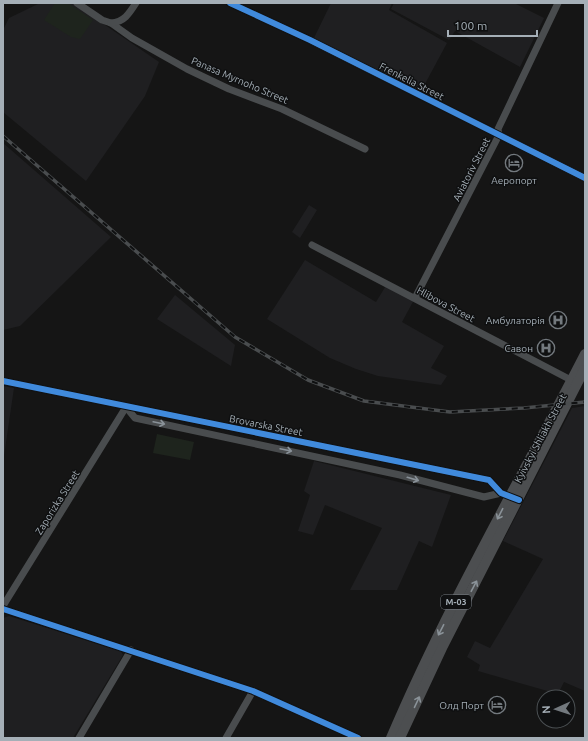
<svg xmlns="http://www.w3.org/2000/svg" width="588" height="741" viewBox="0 0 588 741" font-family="Ubuntu,sans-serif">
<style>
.built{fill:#1f1f21}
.green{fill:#1e241d}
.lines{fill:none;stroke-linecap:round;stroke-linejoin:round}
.minor{stroke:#494c4e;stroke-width:7}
.highway{stroke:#4c4e50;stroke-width:10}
.rail-casing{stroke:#494c4e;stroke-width:3.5}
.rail{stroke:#0f1011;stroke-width:2;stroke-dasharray:6;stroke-linecap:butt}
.cycleway-casing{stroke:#0f1011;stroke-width:8}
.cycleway{stroke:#408adc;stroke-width:6}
.oneway{stroke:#899198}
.oneway2{stroke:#8a9298}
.labels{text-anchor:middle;stroke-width:3;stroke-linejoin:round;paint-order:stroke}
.shield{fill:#0f1011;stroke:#787f85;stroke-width:1}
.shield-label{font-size:9px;font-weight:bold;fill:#a5afb7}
.street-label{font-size:10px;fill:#a5afb7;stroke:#0f1011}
.poi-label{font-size:10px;fill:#a5afb7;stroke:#0f1011;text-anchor:end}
</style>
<rect width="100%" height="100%" fill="#151515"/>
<!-- built -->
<g class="built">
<path d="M40,3H73L159,62L145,96L86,181L3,112V30L9,18Z"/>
<path d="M331,3H392L389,10L447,43L419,95L314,38Z"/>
<path d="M394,3H514L544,18L520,67L455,31L449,40L391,9Z"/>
<path d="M3,143L111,237L20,326L3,330Z"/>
<path d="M309,205L317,210L300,238L292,232Z"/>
<path d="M305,260L376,302L387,284L415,298L402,322L444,346L431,368L447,376L441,385L378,376L356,369L330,358L267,319Z"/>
<path d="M175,295L235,345L231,366L157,319Z"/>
<path d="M3,386L14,388L3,463Z"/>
<path d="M585,406V691L564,682L558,694L478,671L480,665L467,657L475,641L490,648L543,559L503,541L572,408Z"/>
<path d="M314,461L451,495L432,547L419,541L397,590H350L382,528L325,505L313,535L298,531L310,495L304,491Z"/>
<path d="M9,616L121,651L123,655L73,738H6L3,736V618Z"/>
</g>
<!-- green -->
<g class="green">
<path d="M55,3H68L93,20L80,39L71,37L44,20Z"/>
<path d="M157,434L194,442L190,460L153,453Z"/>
</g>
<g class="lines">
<!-- minor -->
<g class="minor">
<path d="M77,3L102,20L111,23L132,38L187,69L229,89L282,109L365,149"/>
<path d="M230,3L310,40L585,178"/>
<path d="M111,23C124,22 129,14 136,3"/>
<path d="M312,245L571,380"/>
<path d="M415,298L499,135L498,129L558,3"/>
<path d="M3,381L489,480L501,493L514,498"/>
<path d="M126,407L135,418L400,475L484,497L501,493"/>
<path d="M3,606L126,407"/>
<path d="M3,609L253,691L358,738"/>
<path d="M79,738L131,650"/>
<path d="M226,738L253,691"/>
</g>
<!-- highway -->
<g class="highway">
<path d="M391,738C447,606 520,481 585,354"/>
<path d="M400,738L443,646L584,370"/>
</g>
<defs>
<path id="rail" d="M3,136L235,337L308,380L364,401L450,412L524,408L585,402"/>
</defs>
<!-- rail casing -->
<use href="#rail" class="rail-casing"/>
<!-- rail -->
<use href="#rail" class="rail"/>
<defs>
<g id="cycleway">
<path d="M230,3L310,40L585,178"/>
<path d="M3,381L489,480L501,493L519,500"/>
<path d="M3,609L253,691L358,738"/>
</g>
</defs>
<!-- cycleway casing -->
<use href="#cycleway" class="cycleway-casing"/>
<!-- cycleway -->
<use href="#cycleway" class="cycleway"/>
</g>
<!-- one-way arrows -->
<defs><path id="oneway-shaft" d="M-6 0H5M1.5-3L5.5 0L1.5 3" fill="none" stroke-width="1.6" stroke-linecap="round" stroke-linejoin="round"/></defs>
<g class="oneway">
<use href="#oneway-shaft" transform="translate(159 423) rotate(12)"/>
<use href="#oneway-shaft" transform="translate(286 450) rotate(12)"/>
<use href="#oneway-shaft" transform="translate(413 479) rotate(16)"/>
</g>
<g class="oneway2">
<use href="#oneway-shaft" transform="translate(500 514) rotate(117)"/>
<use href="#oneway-shaft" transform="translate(474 586) rotate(-62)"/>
<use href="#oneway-shaft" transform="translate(441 630) rotate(117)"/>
<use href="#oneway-shaft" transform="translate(417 702) rotate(-65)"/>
</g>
<!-- icons -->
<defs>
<symbol id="hotel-ring" viewBox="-11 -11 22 22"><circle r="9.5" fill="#0f1011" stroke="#73797e" stroke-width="1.5"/><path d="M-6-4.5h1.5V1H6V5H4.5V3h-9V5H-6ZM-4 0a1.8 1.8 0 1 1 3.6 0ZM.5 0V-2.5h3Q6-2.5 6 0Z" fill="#73797e"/></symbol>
<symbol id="hospital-ring" viewBox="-11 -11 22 22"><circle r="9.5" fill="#0f1011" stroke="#73797e" stroke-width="1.5"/><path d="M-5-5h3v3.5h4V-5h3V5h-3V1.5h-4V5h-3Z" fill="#73797e"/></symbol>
</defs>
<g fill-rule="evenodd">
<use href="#hotel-ring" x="504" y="153" width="20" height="20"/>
<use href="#hospital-ring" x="548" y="310" width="20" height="20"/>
<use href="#hospital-ring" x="536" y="338" width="20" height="20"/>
<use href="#hotel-ring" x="487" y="695" width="20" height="20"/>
</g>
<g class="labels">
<!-- shield labels -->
<rect class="shield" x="441" y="595" width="30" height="14" rx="3"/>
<g class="shield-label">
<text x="456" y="605">М-03</text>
</g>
<!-- street labels -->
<g class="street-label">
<text transform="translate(240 80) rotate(23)" y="4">Panasa Myrnoho Street</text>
<text transform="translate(412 81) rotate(27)" y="4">Frenkelia Street</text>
<text transform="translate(471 169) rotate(-63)" y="4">Aviatoriv Street</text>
<text transform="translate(446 304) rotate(28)" y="4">Hlibova Street</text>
<text transform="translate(266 425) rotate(11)" y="4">Brovarska Street</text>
<text transform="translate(540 438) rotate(-62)" y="4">Kyivskyi Shliakh Street</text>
<text transform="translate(57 502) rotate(-58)" y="4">Zaporizka Street</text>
</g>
<!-- poi labels -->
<g class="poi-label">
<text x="514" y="184" text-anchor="middle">Аеропорт</text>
<text x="545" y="324">Амбулаторія</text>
<text x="533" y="352">Савон</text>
<text x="484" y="709">Олд Порт</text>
</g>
</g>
<!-- border -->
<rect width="588" height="741" fill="none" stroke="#a5afb7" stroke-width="8"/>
<!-- north arrow -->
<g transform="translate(556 709) rotate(267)"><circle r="19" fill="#0f1011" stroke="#4b5053"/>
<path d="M0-3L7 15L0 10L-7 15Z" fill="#73797e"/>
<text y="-6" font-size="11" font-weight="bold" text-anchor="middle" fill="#a5afb7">N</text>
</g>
<!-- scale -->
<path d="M448 30v6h89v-6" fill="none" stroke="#a5afb7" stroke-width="2"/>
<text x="454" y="30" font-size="12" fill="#a5afb7" stroke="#0f1011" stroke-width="3" paint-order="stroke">100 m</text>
</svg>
